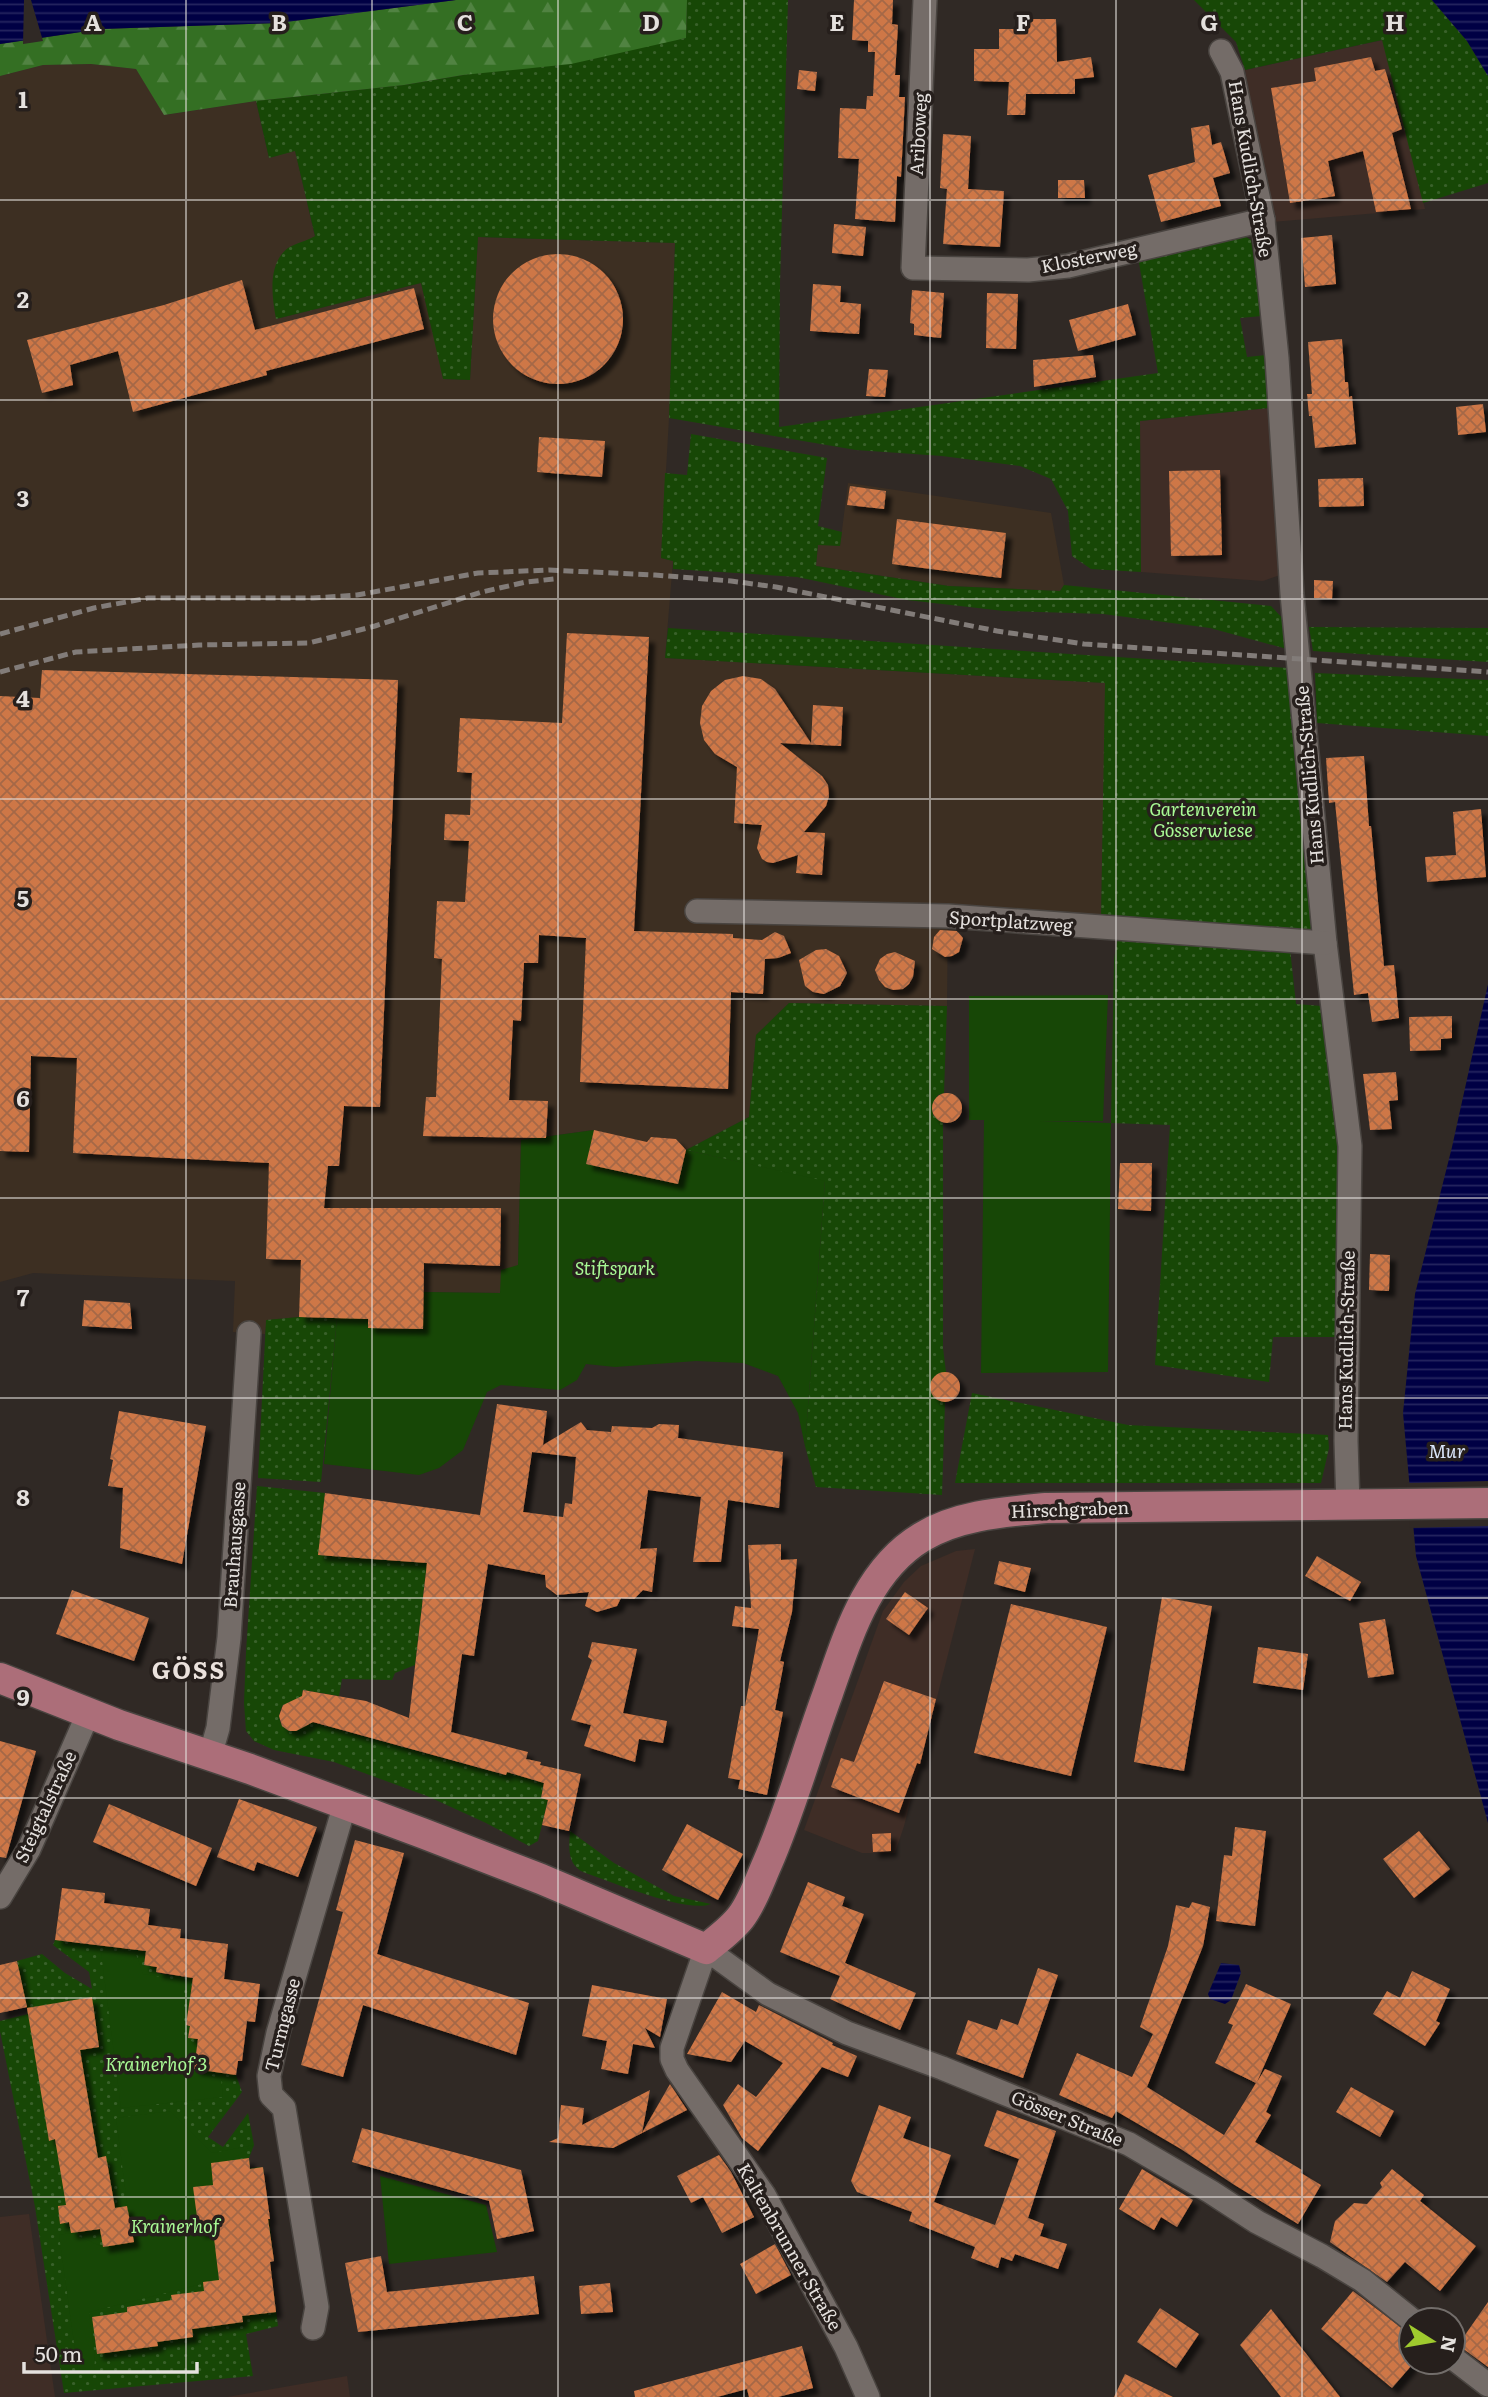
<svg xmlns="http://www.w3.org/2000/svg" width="1488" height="2397" viewBox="0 0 1488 2397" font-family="Literata,serif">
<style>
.commercial{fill:#3f2d26}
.industrial{fill:#3d2f22}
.grass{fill:url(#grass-dots)}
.forest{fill:url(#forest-firs)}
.park{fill:#174706}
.water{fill:url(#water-rules)}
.pier{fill:#302925}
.building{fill:url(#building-cross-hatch);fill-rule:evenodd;filter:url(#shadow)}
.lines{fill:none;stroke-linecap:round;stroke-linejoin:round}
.minor-casing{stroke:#494440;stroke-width:26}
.major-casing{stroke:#494440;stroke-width:33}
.minor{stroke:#746c68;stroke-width:23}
.major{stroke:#ac6e79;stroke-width:30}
.rail{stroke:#827c79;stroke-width:5;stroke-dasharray:10 5;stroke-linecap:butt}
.grid{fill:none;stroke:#e5e1de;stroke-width:2;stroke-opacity:0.55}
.labels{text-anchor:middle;stroke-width:7;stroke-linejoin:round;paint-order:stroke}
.street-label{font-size:18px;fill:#e5e1de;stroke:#261f1c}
.park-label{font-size:18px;font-style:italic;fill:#a9fa95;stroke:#261f1c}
.water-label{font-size:19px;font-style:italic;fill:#d8e3f8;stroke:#261f1c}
.district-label{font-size:24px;font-weight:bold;letter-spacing:2px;fill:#ebe2dd;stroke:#261f1c}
.grid-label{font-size:23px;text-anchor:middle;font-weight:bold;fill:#e5e1de;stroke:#261f1c;stroke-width:7;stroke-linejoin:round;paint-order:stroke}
</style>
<defs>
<pattern id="grass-dots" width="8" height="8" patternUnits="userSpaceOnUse" patternTransform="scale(1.75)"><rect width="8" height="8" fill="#174706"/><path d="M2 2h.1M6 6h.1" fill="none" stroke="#39612a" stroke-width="1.8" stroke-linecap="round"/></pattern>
<pattern id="forest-firs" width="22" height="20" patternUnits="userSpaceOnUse" patternTransform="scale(1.75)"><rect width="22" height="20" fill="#346f23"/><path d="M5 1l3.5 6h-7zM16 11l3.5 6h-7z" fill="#518342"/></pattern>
<pattern id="water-rules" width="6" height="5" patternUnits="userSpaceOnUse" patternTransform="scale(1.75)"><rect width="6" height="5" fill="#004"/><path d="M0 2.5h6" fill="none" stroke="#25255f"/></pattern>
<pattern id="building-cross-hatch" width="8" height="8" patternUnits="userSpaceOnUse" patternTransform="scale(1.75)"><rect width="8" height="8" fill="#ce7747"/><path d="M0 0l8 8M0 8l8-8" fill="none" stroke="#a56846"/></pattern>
<filter id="shadow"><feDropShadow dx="6" dy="6" stdDeviation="2" flood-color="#0009"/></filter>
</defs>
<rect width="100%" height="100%" fill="#302925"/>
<!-- commercial -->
<g class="commercial">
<path d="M1383,40L1425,209L1272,222L1245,70Z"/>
<path d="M1269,408L1280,575L1263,581L1141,572L1140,421Z"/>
<path d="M975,1549L904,1826L895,1853H862L804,1830L883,1611L904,1582L921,1566L956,1551Z"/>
<path d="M29,2214L55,2397H0V2217Z"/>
<path d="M347,2376L350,2397H227Z"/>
</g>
<!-- industrial -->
<g class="industrial">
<path d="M91,64L136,69L165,115L256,101L269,158L295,150L315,237L287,249L276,319L421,283L444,379L470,380L478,237L675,243L669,418L661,558L673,561L665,658L1106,683L1101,919L948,910L947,1006L789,1003L756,1035L749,1117L686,1150L676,1139L651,1137L647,1142L594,1130L521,1140L518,1265L500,1293L425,1292L423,1329L368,1328L361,1315L337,1318L299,1317L267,1320L265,1334L233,1332L235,1281L33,1273L0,1282V76L43,65Z"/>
<path d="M848,483L1051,513L1064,585L1060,591L949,586L816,566L818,544L840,546Z"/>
</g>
<!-- grass -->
<g class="grass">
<path d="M687,0H788L780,283L779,427L1158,373L1138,257L1243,235L1251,240L1262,316L1240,318L1247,357L1266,355L1269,408L1140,421L1141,572L1091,569L1072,556L1068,511L1051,479L1020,466L942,456L856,450L669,418L675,243L478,237L470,380L443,379L421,283L276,319C272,297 267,264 288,248C296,243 307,241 315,236L295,151L269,158L256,101L404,85L686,38Z"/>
<path d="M1194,0H1432L1467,41L1488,76V183L1423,203L1382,40L1245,70L1236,42Z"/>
<path d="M691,434L827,458L818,526L842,532L840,546L818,545L816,566L949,586L1060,591L1064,585L1271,606L1287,623V649L1210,628L1103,614L1004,611L907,600L797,577L673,569V561L661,558L665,473L687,475Z"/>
<path d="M1309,627L1488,628V662L1313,651Z"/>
<path d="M668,628L1288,668L1314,924L1308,932L1101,919L1105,683L665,658Z"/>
<path d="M1315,673L1488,680V736L1317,723Z"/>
<path d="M1118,937L1290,949L1296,1004L1322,1006L1343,1128L1335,1337H1273L1269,1382L1155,1365L1170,1125L1111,1123L1114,959Z"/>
<path d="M789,1003L947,1006L944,1093L938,1095L932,1105L933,1115L943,1123V1348L946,1372L942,1495L816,1487L805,1446L825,1182L686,1150L749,1117L756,1035Z"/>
<path d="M299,1317L337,1318L321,1482L258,1478L266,1320Z"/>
<path d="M972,1393L1128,1425L1328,1435L1329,1448L1321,1483H955Z"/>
<path d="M257,1486L325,1493L319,1555L427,1563L415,1665L395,1673L392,1680L342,1679L339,1696L303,1690L300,1703L283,1705C270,1726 295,1742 308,1721L505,1775L506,1772L544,1783L541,1798L548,1800L538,1841L529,1846L486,1823L427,1796L334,1762L274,1750L254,1741L246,1731L244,1703L246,1652Z"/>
<path d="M570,1831L614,1863L674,1896L711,1904C688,1914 609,1881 583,1872C567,1864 569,1847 570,1831Z"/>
<path d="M55,1940L146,1951L144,1965L157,1967V1973L193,1978L186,2025L190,2026L188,2037L198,2039L194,2068L236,2075L242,2092L208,2137L223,2147L248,2113L254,2145L249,2158L250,2168L263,2167L274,2261L270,2262L278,2326L246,2334L253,2376L64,2393L35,2207L0,2031V2021L28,2014L17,1961L42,1954L65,1973L92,1989L89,1972L53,1945Z"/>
</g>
<!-- forest -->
<path class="forest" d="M456,0H687L686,38L571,64L463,75L404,85L256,101L164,115L136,69L91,64L43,65L0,76V44L101,29L278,23Z"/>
<!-- park -->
<g class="park">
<path d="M1108,995L1103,1121H1040L1111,1123L1108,1372L981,1373L984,1120H969V996Z"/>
<path d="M594,1130L587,1164L678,1184L686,1150L825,1181L805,1446L798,1413L778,1376L743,1363L696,1361L615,1367L586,1364L577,1380L560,1390L501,1385L487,1392L463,1450L439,1468L419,1475L324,1464L337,1318L368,1315V1328L423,1329L424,1292L500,1293L501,1270L518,1265L521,1140Z"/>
<path d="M101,1952L136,1954L143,1974L184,1981V2037L195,2043L193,2072L221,2078L223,2097L121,2108Z"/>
<path d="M170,2111L212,2153L254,2145L212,2172L222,2279L89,2312L95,2358L94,2372H78L59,2235L71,2233L103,2247L132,2242L116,2118Z"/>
<path d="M380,2176L486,2205L497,2252L389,2264Z"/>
</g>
<!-- water -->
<g class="water">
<path d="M0,0H456L278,23L101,29L0,44Z"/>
<path d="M1432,0H1488V76L1467,41Z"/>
<path d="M1488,984V1823L1416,1556L1403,1413L1415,1294L1452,1147Z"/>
<path d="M1221,1963L1239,1965L1241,1973L1231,2000L1225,2004L1210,1999L1208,1994Z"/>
</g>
<!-- pier -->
<g class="pier">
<path d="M24,0H31L43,41L23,44Z"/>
<path d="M1488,1481V1526L1410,1528L1406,1483Z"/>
</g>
<!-- building -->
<g class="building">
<path d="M854,0H893L892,24L898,25L895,75H900L899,97H905L901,177L897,176L895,222L855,219L859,159L838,158L840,108L866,109L867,96H873L875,52H868V41L852,40Z"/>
<path d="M1027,19H1056L1057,62L1091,57L1094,77L1075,79V94H1026L1025,115H1007L1009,82L974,81V49H999V29H1027Z"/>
<path d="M1371,57L1375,71L1385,69L1402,129L1392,133L1411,209L1376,212L1363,151L1328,161L1335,196L1290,203L1271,88L1316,81L1314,68Z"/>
<path d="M799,70L817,72L815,91L797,89Z"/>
<path d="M1209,125L1212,145L1221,142L1230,173L1213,178L1221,206L1161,222L1148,175L1195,162L1191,128Z"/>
<path d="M943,134L971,136L968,189L1004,191L1000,247L943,244L947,189L940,188Z"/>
<path d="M1058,180H1084L1085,198H1058Z"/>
<path d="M834,224L866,227L863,256L832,253Z"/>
<path d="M1332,235L1336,284L1305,287L1301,238Z"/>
<circle cx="558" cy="319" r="65"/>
<path d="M242,280L255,330L414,288L424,329L266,371L267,375L133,412L118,351L70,365L73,385L42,393L27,340L164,305Z"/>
<path d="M813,284L841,286L840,302L861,304L859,334L810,331Z"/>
<path d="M912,290L944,293L941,338L914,335V324L910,323Z"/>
<path d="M987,293L1018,294L1016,349L986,348Z"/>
<path d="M1128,304L1136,335L1078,351L1069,320Z"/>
<path d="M1342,339L1345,382H1348L1349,397L1352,396L1356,444L1315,448L1312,416H1309L1307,394H1312L1308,342Z"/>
<path d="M1093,355L1096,377L1034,387L1033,360Z"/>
<path d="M869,369L888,370L885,397L866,396Z"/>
<path d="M1483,404L1486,432L1458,435L1456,407Z"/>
<path d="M539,437L605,441L602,477L537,472Z"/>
<path d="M1220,470L1222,555L1171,556L1169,471Z"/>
<path d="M1363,478L1364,506L1319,507L1318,479Z"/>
<path d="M850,486L886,491L884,509L847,505Z"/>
<path d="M897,519L1006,533L1001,578L892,564Z"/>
<path d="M1314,580L1333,581L1332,599L1314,598Z"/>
<path d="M567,633L649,637L634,931L733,934V938L762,940L775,932L784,936L791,953L778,958L765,959L763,994L731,992L728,1089L580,1082L586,938L539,935L538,963H524L521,1021L513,1020L509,1100L548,1101L546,1138L423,1136L426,1097H436L442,959L434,958L437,901L465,902L469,841L444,840L445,814L470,815L472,773L457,772L460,718L562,723Z"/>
<path d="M42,670L398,680L380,1107L344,1106L339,1166H328L324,1208H501L500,1266L424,1263L423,1329L368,1328V1319L299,1317L301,1260L266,1259L269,1163L73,1153L77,1058L31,1056L29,1152L0,1151V696L40,698Z"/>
<path d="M743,676L761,679L775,689L811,743L813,705L843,707L841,746L780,743L822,776L828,785L829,796L826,806L804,832L825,833L822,875L796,873L798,855L773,863L767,862L762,859L757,848L762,825L734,823L737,767L715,754L704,740L700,723L702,706L711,691L725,680Z"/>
<path d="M1364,756L1369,826H1371L1384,966L1394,965L1399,1018L1372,1022L1368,993L1354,995L1335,802L1329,803L1326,758Z"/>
<path d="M1481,809L1486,877L1427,882L1425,857L1456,855L1453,812Z"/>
<path d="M940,930L957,931L963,938L959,952L952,956L945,957L932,949L934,937Z"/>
<path d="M826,949L839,956L847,973L840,986L824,994L813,992L805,986L799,960L816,950Z"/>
<path d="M895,952L915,961L913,977L909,984L903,989L893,990L885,987L879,980L875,970L880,959L887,954Z"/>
<path d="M1452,1016V1038L1441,1039V1050L1410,1051L1409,1017Z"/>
<path d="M1396,1072L1398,1100L1389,1101L1392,1129L1370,1130L1363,1074Z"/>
<circle cx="947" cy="1108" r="15"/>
<path d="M594,1130L647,1142L651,1137L676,1139L686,1150L678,1184L586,1164Z"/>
<path d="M1120,1163H1152L1151,1211L1118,1209Z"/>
<path d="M1370,1254L1390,1255L1389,1291L1369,1290Z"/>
<path d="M84,1300L130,1303L132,1329L82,1326Z"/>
<circle cx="945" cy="1387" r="15"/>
<path d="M497,1404L547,1411L543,1445L581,1422L587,1430L611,1432L612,1426L652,1428L659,1424L679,1425L678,1438L783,1452L779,1508L728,1500L721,1562H693L701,1497L648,1490L640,1549L657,1548L652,1592L643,1590L634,1599L621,1598L617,1606L597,1612L585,1606L589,1592L557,1595L546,1587L545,1575L488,1564L474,1656L462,1654L451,1732L528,1752L526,1759L541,1762L540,1765L581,1774L569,1831L542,1825L548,1800L541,1798L544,1783L507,1772L506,1775L313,1722L296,1731H289L282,1726L279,1716L283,1705L302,1696L303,1690L366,1701L409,1718L427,1563L318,1555L325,1493L480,1515ZM532,1452L576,1457L572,1504L565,1503L563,1517L523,1512Z"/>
<path d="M119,1411L206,1426L182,1564L120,1548L123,1488L108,1486L113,1460L110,1459Z"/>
<path d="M781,1544V1560L797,1559L792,1612L780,1661L784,1662L775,1710L783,1712L767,1795L738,1789L740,1780L728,1778L741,1706H745L759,1629L732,1626L735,1606L751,1608L748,1545Z"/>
<path d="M1317,1556L1361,1582L1350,1601L1305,1576Z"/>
<path d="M999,1561L1031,1568L1025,1592L994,1584Z"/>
<path d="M72,1590L149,1618L134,1661L56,1634Z"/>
<path d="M905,1592L928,1608L909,1635L886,1619Z"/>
<path d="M1162,1597L1212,1606L1184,1771L1134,1762Z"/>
<path d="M1011,1604L1107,1627L1071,1776L974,1753Z"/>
<path d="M1385,1619L1394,1674L1368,1678L1359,1623Z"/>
<path d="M592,1642L637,1649L623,1713L667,1721L663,1743L639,1739L635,1762L584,1746L591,1725L571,1720L592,1660L588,1657Z"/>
<path d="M1258,1647L1308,1654L1303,1690L1253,1683Z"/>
<path d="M884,1681L936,1699L920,1764L917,1763L899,1813L831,1787L841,1758L854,1762Z"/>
<path d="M0,1741L36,1751L6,1858L0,1857Z"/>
<path d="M239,1799L317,1827L298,1877L257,1862L254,1871L217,1857Z"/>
<path d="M109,1804L212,1848L196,1886L93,1842Z"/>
<path d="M687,1824L743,1854L718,1900L662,1870Z"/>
<path d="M1235,1827L1266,1831L1255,1926L1216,1921L1224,1855L1232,1856Z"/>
<path d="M1419,1831L1450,1869L1414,1898L1383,1859Z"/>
<path d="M891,1833V1851L873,1852L872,1834Z"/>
<path d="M355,1840L404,1853L377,1954L529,2003L516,2055L363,2005L343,2077L301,2065L343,1912L336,1910Z"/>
<path d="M808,1882L845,1897L842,1906L864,1914L843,1968L845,1963L916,1993L900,2030L830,1999L840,1976L780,1952Z"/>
<path d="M62,1888L105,1893L104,1903L150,1909L148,1925L181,1929L180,1938L228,1944L224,1979L260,1984L255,2022L247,2021L242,2061H238L236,2075L194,2069L198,2039L188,2038L190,2026L186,2025L193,1978L156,1972L157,1967L144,1965L146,1951L55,1940Z"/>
<path d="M1192,1902L1210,1907L1203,1946L1147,2087L1224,2135L1256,2083L1215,2063L1233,2025L1228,2023L1246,1984L1291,2004L1257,2082L1265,2069L1282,2076L1266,2112L1271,2115L1255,2142L1302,2170L1301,2173L1321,2185L1298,2224L1233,2184L1181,2149L1116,2111L1112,2118L1059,2095L1077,2053L1132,2077L1153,2034L1140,2027L1168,1946L1176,1905L1189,1908Z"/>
<path d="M17,1961L27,2007L0,2013V1965Z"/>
<path d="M1038,1968L1058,1975L1023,2078L956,2054L968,2020L997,2030L1001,2019L1018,2025Z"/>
<path d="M1412,1971L1450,1989L1436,2021L1440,2023L1425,2046L1373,2014L1387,1991L1400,1998Z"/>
<path d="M592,1985L667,1999L660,2037L645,2028L655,2048L633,2044L628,2074L601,2069L607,2041L582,2036Z"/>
<path d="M722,1992L756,2012L759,2005L833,2043L832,2045L857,2056L848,2077L822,2067L758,2151L742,2138L723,2105L738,2084L756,2097L783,2063L745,2041L731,2062L687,2054Z"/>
<path d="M92,1997L99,2047L80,2050L98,2158L106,2156L115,2208L127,2206L134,2242L103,2247L100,2229L71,2233L69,2222L60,2224L58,2206L66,2205L55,2139L49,2141L27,2008Z"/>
<path d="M670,2084L687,2110L642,2133Z"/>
<path d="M1351,2087L1394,2111L1380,2137L1336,2112Z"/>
<path d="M650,2090L642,2133L613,2148L549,2142L558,2138L561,2105L584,2108L582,2125Z"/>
<path d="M879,2105L911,2117L903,2138L951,2155L934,2202L995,2225L1019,2159L984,2146L997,2110L1056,2131L1028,2218L1044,2224L1040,2236L1067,2244L1058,2269L1015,2254L1012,2261L1001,2257L998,2268L971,2258L975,2247L909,2221L912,2212L857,2192L851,2181Z"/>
<path d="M362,2128L521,2170L534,2231L497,2239L489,2201L352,2162Z"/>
<path d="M719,2155L731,2172L754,2217L722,2233L703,2197L691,2203L677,2176Z"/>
<path d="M249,2158L250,2169L263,2167L270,2219H268L274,2261L270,2262L276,2312L242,2316L243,2322L192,2329L193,2337L157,2342L158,2346L97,2354L92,2317L127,2312V2307L172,2300L171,2295L204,2291L203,2282L219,2280L213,2230L199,2232L193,2187L213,2185L211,2163Z"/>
<path d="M1142,2169L1193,2200L1177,2227L1161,2217L1154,2230L1119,2209Z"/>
<path d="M1392,2169L1424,2195L1420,2201L1476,2246L1440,2291L1405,2262L1387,2282L1330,2242L1335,2221L1354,2203L1367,2204L1382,2187L1380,2183Z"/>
<path d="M775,2244L791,2275L756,2294L740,2264Z"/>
<path d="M381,2256L387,2292L534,2276L539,2314L358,2332L345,2263Z"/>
<path d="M610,2283L613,2312L581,2314L579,2286Z"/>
<path d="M1353,2291L1411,2335V2366L1392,2388L1321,2329Z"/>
<path d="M1488,2302V2367L1458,2345Z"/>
<path d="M1160,2308L1199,2334L1176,2368L1137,2342Z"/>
<path d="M1271,2309L1340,2397H1281L1240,2345Z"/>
<path d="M802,2346L813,2388L778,2397H749L747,2389L717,2397H635L634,2391Z"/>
<path d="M1125,2374L1173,2397H1114Z"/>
</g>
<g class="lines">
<defs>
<g id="minor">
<path d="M925,0L913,268L1028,270L1068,266L1263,220"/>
<path d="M1221,51L1232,72L1263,220L1277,358L1292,594L1325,943L1350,1146L1346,1441L1348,1505"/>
<path d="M697,911L948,916L1325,943"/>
<path d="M210,1756L218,1728L229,1638L249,1333"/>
<path d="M0,1897L29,1849L88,1714"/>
<path d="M313,2328L317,2307L284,2108L271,2095L269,2076L278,2033L345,1804"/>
<path d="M1453,2358L1488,2385"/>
<path d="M868,2397L846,2347L764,2195L677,2070L672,2059V2048L706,1949L768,1994L847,2033L942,2068L1129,2144L1211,2192L1257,2222L1322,2256L1362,2280L1412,2320"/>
</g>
<path id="major" d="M0,1678L119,1725L250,1769L422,1833L541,1879L706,1949C718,1939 732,1929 741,1917C753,1901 759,1882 767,1864C791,1809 807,1750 828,1693C848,1636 867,1570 922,1537C958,1515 1004,1512 1046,1508L1488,1503"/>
</defs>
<!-- minor casing -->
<use href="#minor" class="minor-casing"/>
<!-- major casing -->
<use href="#major" class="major-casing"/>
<!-- minor -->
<use href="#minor" class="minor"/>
<!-- major -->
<use href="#major" class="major"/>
<!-- rail -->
<g class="rail">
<path d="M0,634L94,608L148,598H313L357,595L478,573L549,570L655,575L731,581L776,587L997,631L1084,644L1488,672"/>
<path d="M0,672L76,652L199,645L309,643L375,626L482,592L526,582L554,579"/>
</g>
</g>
<!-- grid -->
<path class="grid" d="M186,0V2397M372,0V2397M558,0V2397M744,0V2397M930,0V2397M1116,0V2397M1302,0V2397M0,200H1488M0,400H1488M0,599H1488M0,799H1488M0,999H1488M0,1198H1488M0,1398H1488M0,1598H1488M0,1798H1488M0,1998H1488M0,2197H1488"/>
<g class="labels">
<!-- street labels -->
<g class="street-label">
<text transform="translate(919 134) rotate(-87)" y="6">Ariboweg</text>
<text transform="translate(1250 169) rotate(80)" y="6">Hans Kudlich-Straße</text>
<text transform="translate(1089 258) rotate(-11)" y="6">Klosterweg</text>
<text transform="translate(1310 775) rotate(-95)" y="6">Hans Kudlich-Straße</text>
<text transform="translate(1011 922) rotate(4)" y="6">Sportplatzweg</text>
<text transform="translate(1347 1340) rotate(-89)" y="6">Hans Kudlich-Straße</text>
<text transform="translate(1070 1510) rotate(-2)" y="6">Hirschgraben</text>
<text transform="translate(235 1545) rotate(-86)" y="6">Brauhausgasse</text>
<text transform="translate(46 1807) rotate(-65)" y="6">Steigtalstraße</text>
<text transform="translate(283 2025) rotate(-76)" y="6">Turmgasse</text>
<text transform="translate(1067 2119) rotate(22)" y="6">Gösser Straße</text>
<text transform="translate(789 2247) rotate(60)" y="6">Kaltenbrunner Straße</text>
</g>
<!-- park labels -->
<g class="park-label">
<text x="1203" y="816">Gartenverein<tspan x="1203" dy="21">Gösserwiese</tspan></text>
<text x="615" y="1275">Stiftspark</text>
<text x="156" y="2071">Krainerhof 3</text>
<text x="175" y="2233">Krainerhof</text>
</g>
<!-- water labels -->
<g class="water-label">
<text x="1447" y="1458">Mur</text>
</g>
<!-- district labels -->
<g class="district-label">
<text x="189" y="1679">GÖSS</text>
</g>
</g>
<g class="grid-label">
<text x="93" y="31">A</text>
<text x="279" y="31">B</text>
<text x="465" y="31">C</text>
<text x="651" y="31">D</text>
<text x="837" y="31">E</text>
<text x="1023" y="31">F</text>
<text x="1209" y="31">G</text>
<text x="1395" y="31">H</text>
<text x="23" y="108">1</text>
<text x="23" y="308">2</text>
<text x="23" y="507">3</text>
<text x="23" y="707">4</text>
<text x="23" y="907">5</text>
<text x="23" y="1107">6</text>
<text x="23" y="1306">7</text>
<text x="23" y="1506">8</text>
<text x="23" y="1706">9</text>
</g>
<!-- north arrow -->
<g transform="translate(1432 2341) rotate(101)"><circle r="33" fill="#261f1c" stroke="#726d6a" stroke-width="2"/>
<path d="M0-5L12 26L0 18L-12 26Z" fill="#9fca2e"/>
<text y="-10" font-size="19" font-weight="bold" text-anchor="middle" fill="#e5e1de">N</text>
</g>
<!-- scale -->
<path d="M24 2362v10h173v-10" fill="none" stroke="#e5e1de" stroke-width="3.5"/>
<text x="35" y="2362" font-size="21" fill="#e5e1de" stroke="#261f1c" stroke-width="5" paint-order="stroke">50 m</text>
</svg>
